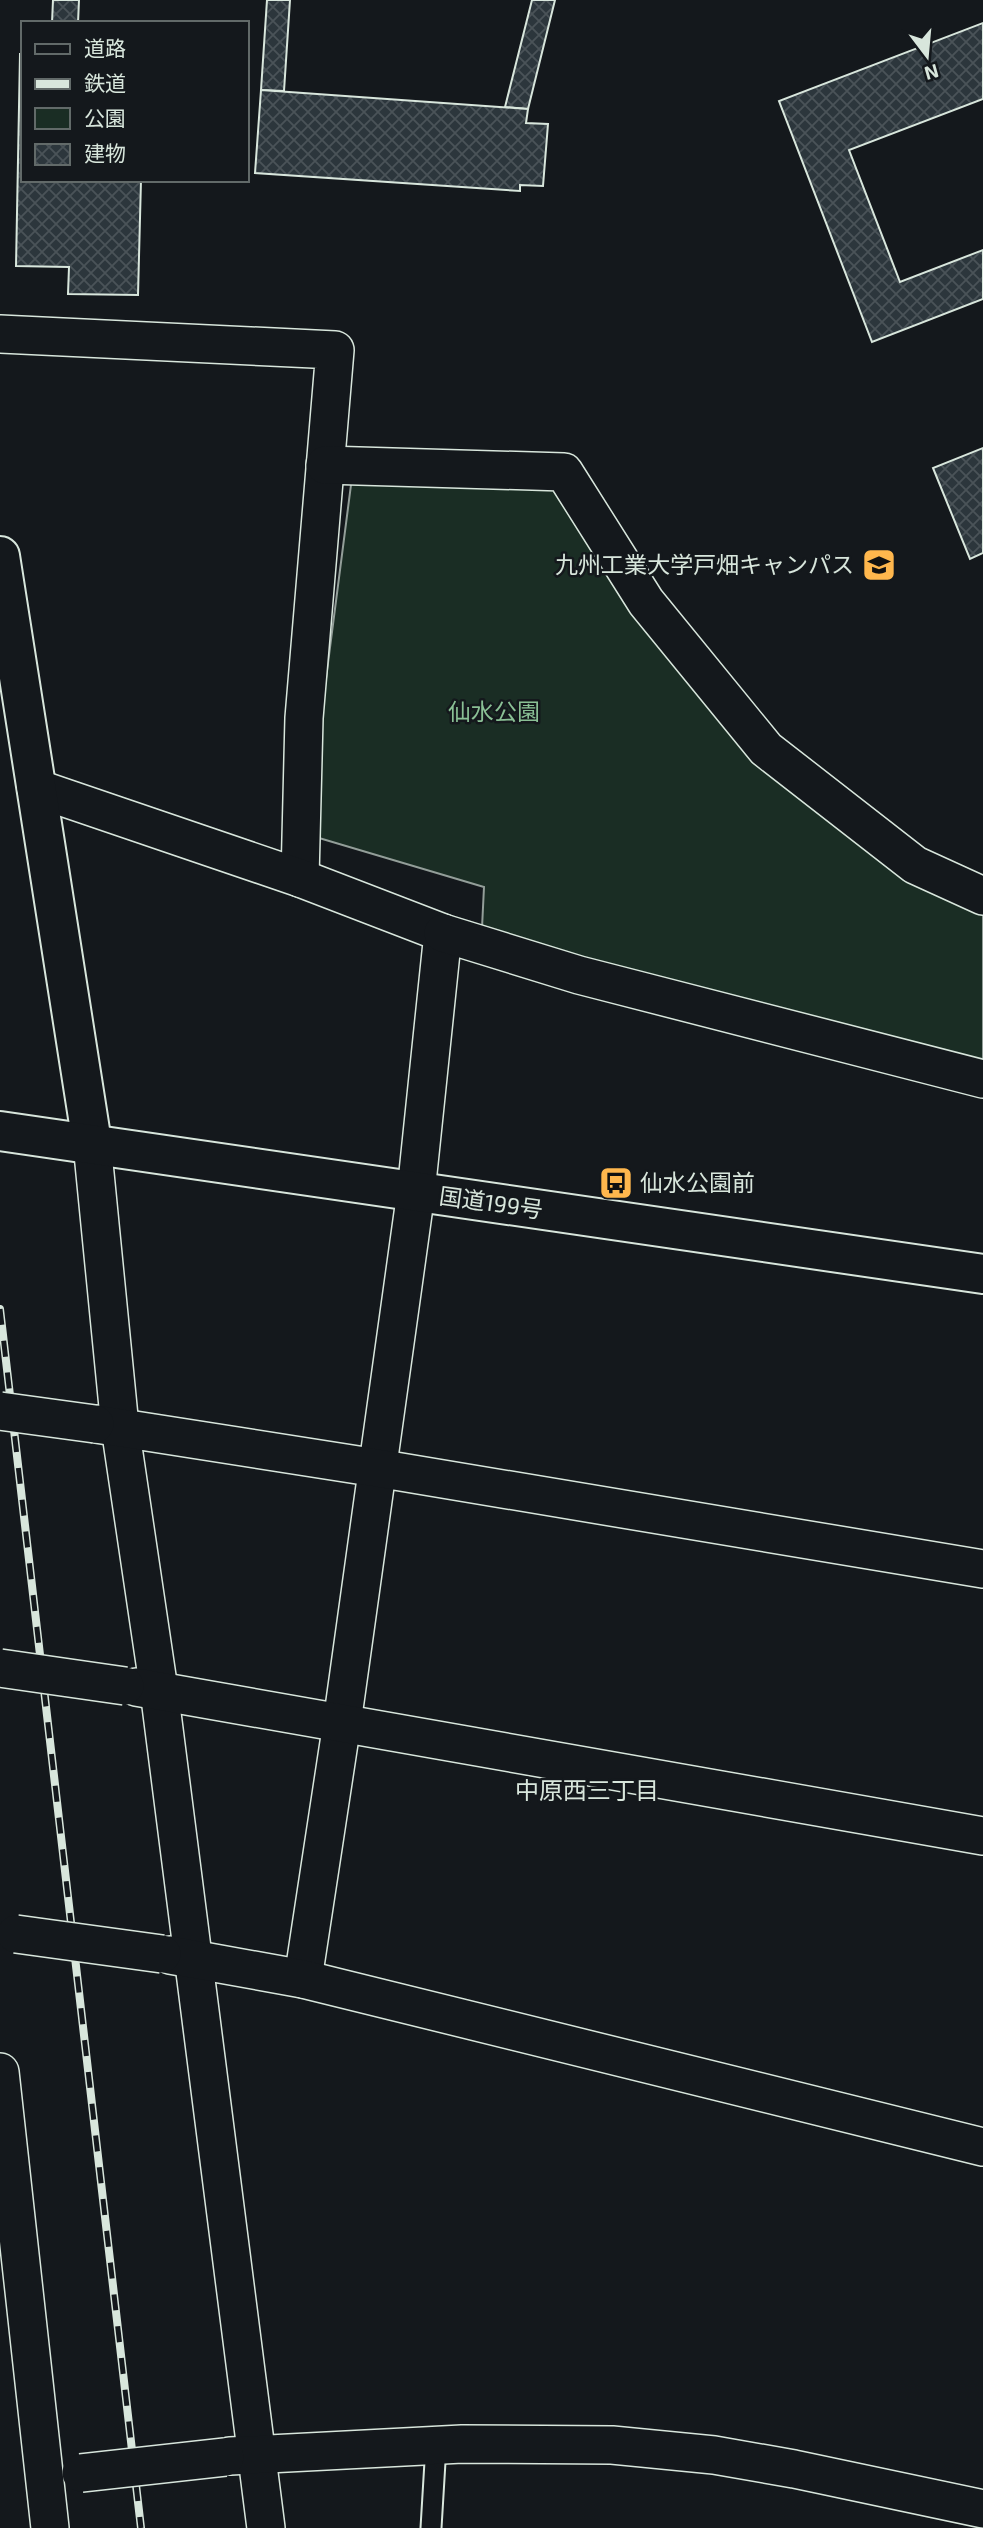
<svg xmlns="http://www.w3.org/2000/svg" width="983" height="2528" viewBox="0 0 983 2528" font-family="'Exo 2','Noto Sans JP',sans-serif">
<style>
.green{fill:#1a2d24;stroke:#939e99;stroke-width:2}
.building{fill:url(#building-cross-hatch);stroke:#d8e6dc;stroke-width:2}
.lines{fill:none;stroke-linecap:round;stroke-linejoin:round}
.lane-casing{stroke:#d8e6dc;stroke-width:23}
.street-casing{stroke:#d8e6dc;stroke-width:40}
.secondary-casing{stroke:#d8e6dc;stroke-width:42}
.highway-casing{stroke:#d8e6dc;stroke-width:42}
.lane{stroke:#14181c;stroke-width:19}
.street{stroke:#14181c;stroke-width:37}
.secondary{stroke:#14181c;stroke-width:38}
.highway{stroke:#14181c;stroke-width:38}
.rail-casing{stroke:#d8e6dc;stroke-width:8}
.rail{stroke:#14181c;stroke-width:5;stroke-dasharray:16;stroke-linecap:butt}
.street-bridge-casing{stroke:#d8e6dc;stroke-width:40;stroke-linecap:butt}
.street-bridge{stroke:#14181c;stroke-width:37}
.labels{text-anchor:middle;stroke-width:5;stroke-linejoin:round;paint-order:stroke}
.poi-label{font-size:23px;fill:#d8e6dc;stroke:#14181c;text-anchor:end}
.park-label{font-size:23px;fill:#8ac095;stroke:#14181c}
.street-label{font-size:23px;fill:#d8e6dc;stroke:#14181c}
.neighbourhood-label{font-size:24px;fill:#d8e6dc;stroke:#14181c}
</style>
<defs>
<pattern id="building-cross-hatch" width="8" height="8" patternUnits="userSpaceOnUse" patternTransform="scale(1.75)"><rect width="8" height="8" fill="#2c363c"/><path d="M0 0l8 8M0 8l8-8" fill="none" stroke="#4a5358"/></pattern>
</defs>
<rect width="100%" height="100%" fill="#14181c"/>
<!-- green -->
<path class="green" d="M352,477L576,482L766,749L983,896V1079L482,928L484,887L319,838L320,725Z"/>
<!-- building -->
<g class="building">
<path d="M53,0H79L78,23H52Z"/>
<path d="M267,0H290L284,91L261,90Z"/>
<path d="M532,0H555L528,109L505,107Z"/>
<path d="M983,23V99L849,150L900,282L983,250V299L872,342L779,101Z"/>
<path d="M20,54H23V180H141L138,295L68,294L69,267L16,266Z"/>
<path d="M261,90L528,109L526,123L548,124L543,186L520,185V191L255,173Z"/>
<path d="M983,448V553L970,559L933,468Z"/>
</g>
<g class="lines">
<defs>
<path id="lane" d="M431,2528L436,2445"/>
<g id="street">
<path d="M0,334L335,350L304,718L300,878"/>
<path d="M325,465L564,472L646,602L766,749L915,865L983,896"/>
<path d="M36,788L300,878L443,933L416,1192L342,1723L303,1979"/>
<path d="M443,933L579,975L983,1079"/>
<path d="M92,1143L120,1427L159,1690L266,2528"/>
<path d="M96,1424L377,1468L983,1569"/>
<path d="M136,1687L983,1836"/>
<path d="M170,1955L303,1979L983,2147"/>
<path d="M0,2072L50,2528"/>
<path d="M230,2456L462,2444L612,2445L714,2455L794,2469L983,2509"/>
</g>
<path id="secondary" d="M0,556L92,1143"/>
<path id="highway" d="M0,1131L983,1274"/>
</defs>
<!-- lane casing -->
<use href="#lane" class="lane-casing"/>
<!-- street casing -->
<use href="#street" class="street-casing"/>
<!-- secondary casing -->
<use href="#secondary" class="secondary-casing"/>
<!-- highway casing -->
<use href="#highway" class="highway-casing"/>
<!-- lane -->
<use href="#lane" class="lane"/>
<!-- street -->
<use href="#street" class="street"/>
<!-- secondary -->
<use href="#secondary" class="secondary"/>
<!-- highway -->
<use href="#highway" class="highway"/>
<defs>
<path id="rail" d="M0,1309L141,2528"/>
</defs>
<!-- rail casing -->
<use href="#rail" class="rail-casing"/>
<!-- rail -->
<use href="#rail" class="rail"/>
<defs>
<g id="street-bridge">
<path d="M0,1411L95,1424"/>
<path d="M0,1668L125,1686"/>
<path d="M16,1934L162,1954"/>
<path d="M81,2473L225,2457"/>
</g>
</defs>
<!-- street-bridge casing -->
<use href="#street-bridge" class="street-bridge-casing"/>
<!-- street-bridge -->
<use href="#street-bridge" class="street-bridge"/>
</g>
<!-- icons -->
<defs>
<symbol id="university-square" viewBox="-11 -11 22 22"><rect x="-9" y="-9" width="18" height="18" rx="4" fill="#ffb74d" stroke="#14181c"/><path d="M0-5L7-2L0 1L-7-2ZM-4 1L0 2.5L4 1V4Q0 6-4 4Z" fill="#111"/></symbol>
<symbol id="bus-square" viewBox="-11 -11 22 22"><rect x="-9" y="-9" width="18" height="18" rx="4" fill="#ffb74d" stroke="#14181c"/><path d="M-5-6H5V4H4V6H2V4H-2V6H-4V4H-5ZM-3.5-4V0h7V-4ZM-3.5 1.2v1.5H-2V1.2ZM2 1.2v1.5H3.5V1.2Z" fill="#111"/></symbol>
</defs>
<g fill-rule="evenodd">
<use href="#university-square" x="860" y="546" width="38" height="38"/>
<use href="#bus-square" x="597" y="1164" width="38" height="38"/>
</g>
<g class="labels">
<!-- poi labels -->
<g class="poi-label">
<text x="854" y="573">九州工業大学戸畑キャンパス</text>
<text x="640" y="1191" text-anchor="start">仙水公園前</text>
</g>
<!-- park labels -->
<g class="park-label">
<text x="494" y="720">仙水公園</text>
</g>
<!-- street labels -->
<g class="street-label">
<text transform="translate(491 1203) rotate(8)" y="8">国道199号</text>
</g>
<!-- neighbourhood labels -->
<g class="neighbourhood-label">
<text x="587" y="1799">中原西三丁目</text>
</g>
</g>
<!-- legend -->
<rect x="21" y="21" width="228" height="161" fill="#14181c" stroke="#626a69" stroke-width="2"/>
<rect x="35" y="44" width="35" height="10" fill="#14181c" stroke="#626a69" stroke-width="2"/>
<text x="84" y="56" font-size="21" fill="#d8e6dc">道路</text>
<rect x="35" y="79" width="35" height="10" fill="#d8e6dc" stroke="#626a69" stroke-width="2"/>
<text x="84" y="91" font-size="21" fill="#d8e6dc">鉄道</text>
<rect x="35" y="108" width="35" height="21" fill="#1a2d24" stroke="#626a69" stroke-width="2"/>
<text x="84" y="126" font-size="21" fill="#d8e6dc">公園</text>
<rect x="35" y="144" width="35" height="21" fill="url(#building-cross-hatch)" stroke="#626a69" stroke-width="2"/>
<text x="84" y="161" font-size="21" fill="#d8e6dc">建物</text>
<!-- north arrow -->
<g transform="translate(927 56) rotate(164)" stroke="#14181c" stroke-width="5" paint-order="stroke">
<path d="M0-5L12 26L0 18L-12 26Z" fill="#d8e6dc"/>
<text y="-10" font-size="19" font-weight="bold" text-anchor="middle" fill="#d8e6dc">N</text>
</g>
</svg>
